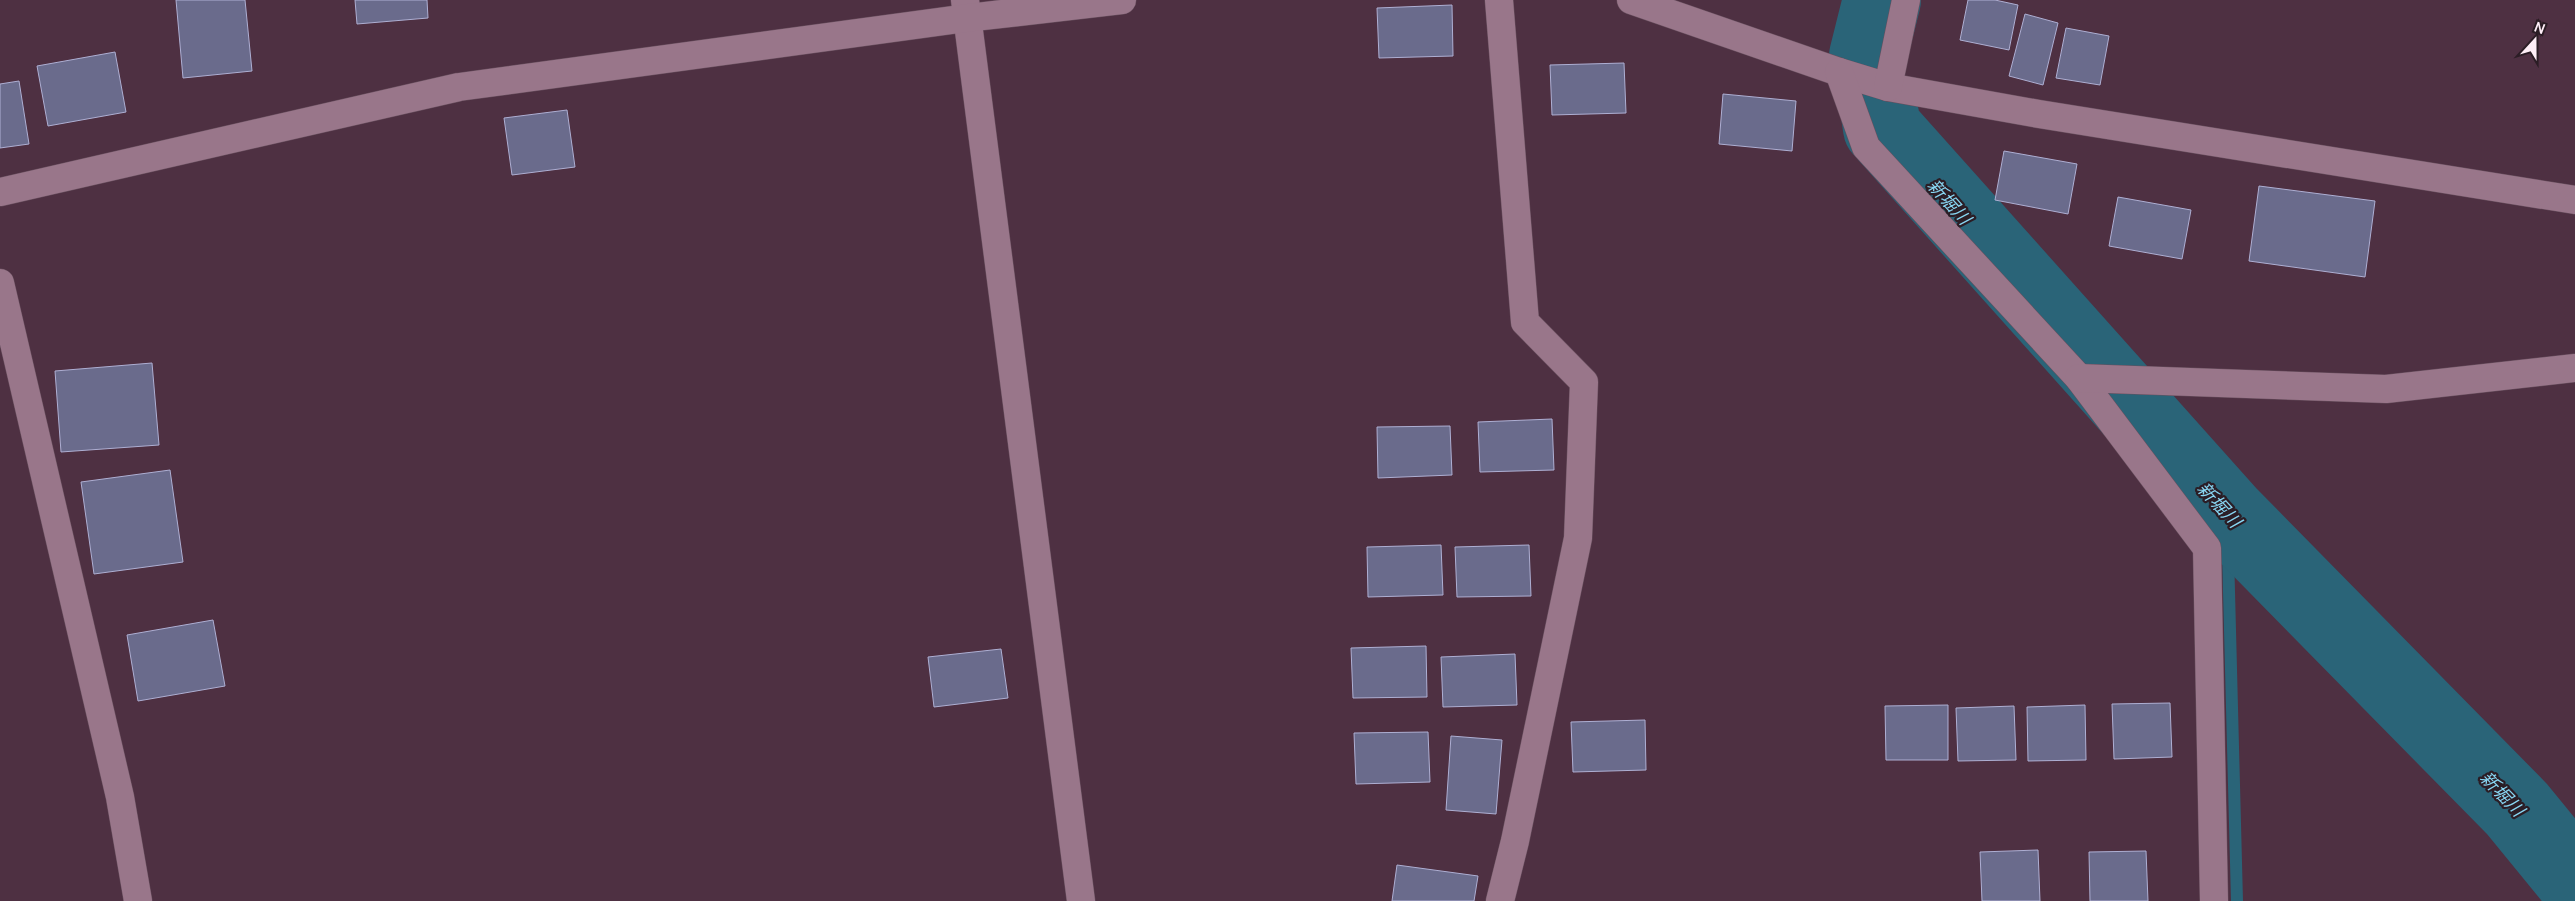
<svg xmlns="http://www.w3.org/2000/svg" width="2575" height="901" viewBox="0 0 2575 901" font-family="Manrope,'Noto Sans JP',sans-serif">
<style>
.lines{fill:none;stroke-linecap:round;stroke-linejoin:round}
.stream{stroke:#2a6478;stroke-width:12}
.river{stroke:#2a6478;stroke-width:78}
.building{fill:#6a6b8c;stroke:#aeafd3}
.minor-casing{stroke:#684f5e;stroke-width:29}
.minor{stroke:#99768a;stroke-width:28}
.labels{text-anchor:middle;stroke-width:4.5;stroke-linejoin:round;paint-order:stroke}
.water-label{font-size:18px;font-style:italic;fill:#88d6f2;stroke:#2b1d25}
</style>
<rect width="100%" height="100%" fill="#4e3042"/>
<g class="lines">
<!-- stream -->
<path class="stream" d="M2227,514L2237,901"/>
<!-- river -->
<g class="river">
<path d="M1868,56L1882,0"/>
<path d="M1880,115L1882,128L2227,514L2517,809L2575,880"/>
</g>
</g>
<!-- building -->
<g class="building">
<path d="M176,0H245L252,71L183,78Z"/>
<path d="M355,0H427L428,18L357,24Z"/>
<path d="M1968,0H1995L2018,5L2009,50L1960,40Z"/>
<path d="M1452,5L1453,56L1379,58L1377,8Z"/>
<path d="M2025,14L2058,23L2043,85L2009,76Z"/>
<path d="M2066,28L2109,36L2100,85L2056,78Z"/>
<path d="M115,52L126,112L48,126L37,66Z"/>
<path d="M1624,63L1626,113L1552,115L1550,65Z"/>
<path d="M19,81L29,144L0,148V84Z"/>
<path d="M1723,94L1796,101L1792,151L1719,144Z"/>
<path d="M567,110L575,167L512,175L504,118Z"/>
<path d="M2004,151L2077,164L2068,214L1995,200Z"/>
<path d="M2259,186L2375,201L2365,277L2249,261Z"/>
<path d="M2118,197L2191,210L2182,259L2109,246Z"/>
<path d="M152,363L159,445L61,452L55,371Z"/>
<path d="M1552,419L1554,470L1480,472L1478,422Z"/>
<path d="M1450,426L1452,475L1378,478L1377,427Z"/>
<path d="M170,470L183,562L94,574L81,482Z"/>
<path d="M1441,545L1443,595L1368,597L1367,547Z"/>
<path d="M1529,545L1531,596L1457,597L1455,547Z"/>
<path d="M213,620L225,686L138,701L127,635Z"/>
<path d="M1426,646L1427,697L1353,698L1351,648Z"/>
<path d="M1001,649L1008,698L934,707L928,657Z"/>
<path d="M1515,654L1517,705L1443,707L1441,657Z"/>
<path d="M2170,703L2172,757L2114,759L2112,704Z"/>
<path d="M1948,705V760H1886L1885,706Z"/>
<path d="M2085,705L2086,760L2028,761L2027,707Z"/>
<path d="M2014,706L2016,760L1958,761L1956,708Z"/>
<path d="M1645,720L1646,770L1573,772L1571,722Z"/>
<path d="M1428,732L1430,782L1356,784L1354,733Z"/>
<path d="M1451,736L1502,740L1496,814L1446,810Z"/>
<path d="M2038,850L2040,901H1982L1980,852Z"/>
<path d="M2146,851L2148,901H2090L2089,852Z"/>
<path d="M1397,865L1478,876L1474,901H1392Z"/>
</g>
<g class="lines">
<defs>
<g id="minor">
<path d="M965,0L1081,901"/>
<path d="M1499,0L1525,322L1584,382L1578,538L1515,841L1500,901"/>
<path d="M1631,0L1839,72L1888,87L2039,114L2575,200"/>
<path d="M1839,72L1866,147L2079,378L2207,548L2214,901"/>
<path d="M1888,87L1906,0"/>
<path d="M0,192L459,87L967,18L1122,0"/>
<path d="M0,283L120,797L138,901"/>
<path d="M2079,378L2386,389L2575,368"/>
</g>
</defs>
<!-- minor casing -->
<use href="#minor" class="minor-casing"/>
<!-- minor -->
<use href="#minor" class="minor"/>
</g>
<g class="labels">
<!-- water labels -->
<g class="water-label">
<text transform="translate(1949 202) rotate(48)" y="6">新堀川</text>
<text transform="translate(2219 505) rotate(47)" y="6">新堀川</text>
<text transform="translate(2502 794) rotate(46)" y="6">新堀川</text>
</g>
</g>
<!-- north arrow -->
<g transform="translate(2535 40) rotate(21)" stroke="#2b1d25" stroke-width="4" paint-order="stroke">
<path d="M0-4L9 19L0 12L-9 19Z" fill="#feeef7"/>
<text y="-8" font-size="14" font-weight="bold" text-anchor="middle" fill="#feeef7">N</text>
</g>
</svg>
